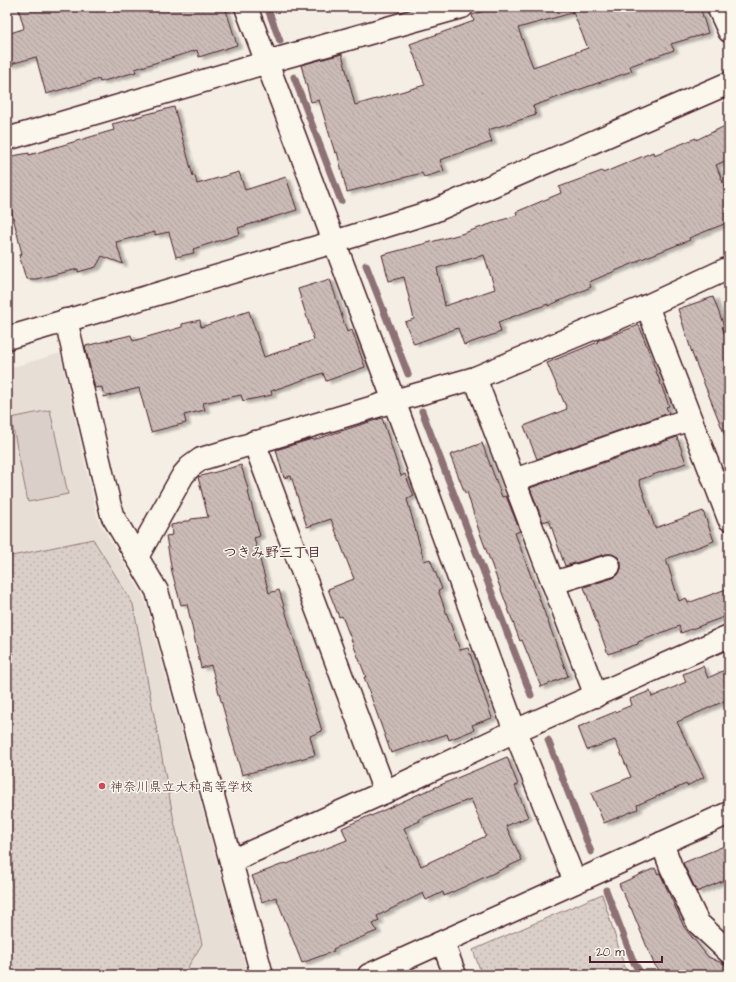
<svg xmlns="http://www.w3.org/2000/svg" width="736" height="982" viewBox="0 0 736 982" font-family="'Architects Daughter','Klee One',sans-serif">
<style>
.built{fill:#e7dfd6}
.grass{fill:url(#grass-dots);stroke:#92787a}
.garden{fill:#dbd0c9;stroke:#92787a}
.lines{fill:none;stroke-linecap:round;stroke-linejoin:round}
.stream{stroke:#8d7174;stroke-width:7}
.building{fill:url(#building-back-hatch);stroke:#4a1f2b;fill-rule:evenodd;filter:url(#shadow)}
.minor-casing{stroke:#4a1f2b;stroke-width:25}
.minor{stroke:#fbf7ec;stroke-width:22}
.poi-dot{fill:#d1495b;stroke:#fbf7ec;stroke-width:1.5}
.labels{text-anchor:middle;stroke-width:3;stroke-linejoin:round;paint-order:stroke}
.poi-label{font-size:13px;fill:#4a1f2b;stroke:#fbf7ec;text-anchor:start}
.neighbourhood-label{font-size:14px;font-weight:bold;fill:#4a1f2b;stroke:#fbf7ec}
</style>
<defs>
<pattern id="grass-dots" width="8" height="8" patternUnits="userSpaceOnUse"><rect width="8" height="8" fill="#dbd0c9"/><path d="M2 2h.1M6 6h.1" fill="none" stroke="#bdb2ad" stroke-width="1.8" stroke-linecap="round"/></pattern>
<pattern id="building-back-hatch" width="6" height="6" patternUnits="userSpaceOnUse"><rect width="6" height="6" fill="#cabbb6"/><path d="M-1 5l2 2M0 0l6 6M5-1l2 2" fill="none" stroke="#afa09d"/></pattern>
<filter id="shadow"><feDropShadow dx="4.5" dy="2.5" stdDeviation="1" flood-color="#0004"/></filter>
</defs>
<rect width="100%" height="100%" fill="#f4eee4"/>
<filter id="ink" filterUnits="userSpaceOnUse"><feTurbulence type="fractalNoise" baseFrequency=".025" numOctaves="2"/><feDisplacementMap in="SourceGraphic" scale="8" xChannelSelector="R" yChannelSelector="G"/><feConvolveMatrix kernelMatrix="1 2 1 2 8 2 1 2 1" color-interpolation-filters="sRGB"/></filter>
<g filter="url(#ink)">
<!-- built -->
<path class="built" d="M60,353L98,520L144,597L248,975H7V369Z"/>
<!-- grass -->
<g class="grass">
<path d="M93,539L133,604L174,821L202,944L183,975H7V557Z"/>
<path d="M602,894L625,968L630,975H482L473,950Z"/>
</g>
<!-- garden -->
<path class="garden" d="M50,410L68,494L28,502L11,418Z"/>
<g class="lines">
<!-- stream -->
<g class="stream">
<path d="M267,7L280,41"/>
<path d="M294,77L341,201"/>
<path d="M366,265L408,374"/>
<path d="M422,411L531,695"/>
<path d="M548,740L591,852"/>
<path d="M606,890L634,963L642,975"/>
</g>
</g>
<!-- building -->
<g class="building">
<path d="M18,7H225L237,45L199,57L197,50L135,69L136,72L100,82L99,79L46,94L36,57L7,65V34L23,29L24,28Z"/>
<path d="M495,7H700L708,33L671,44L674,50L630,66L632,71L533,106L536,115L488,130L492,142L440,160L444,171L424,177L422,173L347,192L337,152L335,153L319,100L311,102L301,65L342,54L355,105L425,85L410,44L474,21L472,15ZM572,10L588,48L533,67L518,28L572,13Z"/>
<path d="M174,107L193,176H195L197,184L239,172L245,190L286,177L297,210L238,228L240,234L193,249L194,253L176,257L169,232L155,235V232L116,242L123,264L102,256L96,267L78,272V269L36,279H26L19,255L22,254L7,192V157L29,153V155L114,130L112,124L136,118V117Z"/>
<path d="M729,124V159L716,165L729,198V222L689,238L690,240L639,260V261L589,282L591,287L548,306V304L498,322L501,332L464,345L458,328L414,344L405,322L414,319L404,277L389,281L382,255L461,234L517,215L516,212L561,193L559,187L602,171L603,173L653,152L654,155L696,138V140ZM484,255L495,289L445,306L437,268Z"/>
<path d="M330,279L347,332L352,330L365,367L326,381L323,373L271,391L272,395L243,401L241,395L203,403L205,410L184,415L186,423L151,432L139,388L104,397L102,387L95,388L85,346L131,335L133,341L182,327V324L200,320L201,327L249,311L264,357L314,340L298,289Z"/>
<path d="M713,297L724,326L722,327L729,345V443H728L693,356L678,309Z"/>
<path d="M639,325L669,406L666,407L669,413L537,459L524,426L567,409L547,363L598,342L597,341Z"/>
<path d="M382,418L401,476L405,474L414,496L407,499L424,561L430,559L442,589L438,590L460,650L468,648L492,718L472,725L474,730L449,740L447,734L391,753L364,677H366L342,616L339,617L328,589L354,579L331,519L307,527L291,476L284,478L276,450L312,439L313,440Z"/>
<path d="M677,437L686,463L639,480L655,528L703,511L714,541L666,559L679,601L686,598L688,603L729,588V615L681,633L679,626L638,642V644L608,654L584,587L613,578L618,575L621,569V562L618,557L612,554H606L565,566L549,520L543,522L530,488Z"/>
<path d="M482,443L502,497L506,496L520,531L515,533L568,676L541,687L522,640L520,641L478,528L467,492L465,493L450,455Z"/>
<path d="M241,465L249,492H248L260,536L254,538L269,593L279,590L322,731L310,736L315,755L242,775L211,665L201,668L187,604L181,605L172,572L166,536L172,535L171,525L181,523L184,521H190L191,519L208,517L198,477Z"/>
<path d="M703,666L708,678L729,668V699L677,722L704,777L687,786L686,784L637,805L638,809L604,823L591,793L631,777L615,740L587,750L578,727L632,705L630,699L650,691L652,697L686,682L683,674Z"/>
<path d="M507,757L518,785L515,786L528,817L506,826L522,860L444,896L443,892L426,900L423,893L377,916L379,921L373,924L377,931L333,949L334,951L302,963L276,897L262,902L252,876L286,863L287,864L347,840L342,828L371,815V816L419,794ZM471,799L486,836L421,866L404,828L420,821L419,819Z"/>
<path d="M729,844V878L697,892L683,863Z"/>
<path d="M655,868L658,874L660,873L684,927L708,957L729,966V975H663L654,964L631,908H630L619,884Z"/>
</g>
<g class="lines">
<defs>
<g id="minor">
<path d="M246,7L394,401L515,731L575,882"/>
<path d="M718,7L729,31"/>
<path d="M7,139L281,58L462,7"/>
<path d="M647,306L729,519"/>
<path d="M66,320L112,515L157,591L262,975"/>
<path d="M7,338L334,242L434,211L729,83"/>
<path d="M475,378L596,696"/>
<path d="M254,442L385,792"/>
<path d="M514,480L690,419"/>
<path d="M137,557L183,475L190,467L201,459L394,401L475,378L647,306L729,268"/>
<path d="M553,583L609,566"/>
<path d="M662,843L671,867L698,923L729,952"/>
<path d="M231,861L385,792L515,731L729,636"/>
<path d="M443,943L455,975"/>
<path d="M369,975L729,813"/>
</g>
</defs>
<!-- minor casing -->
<use href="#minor" class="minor-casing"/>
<!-- minor -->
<use href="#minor" class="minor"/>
</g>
</g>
<!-- markers -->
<circle class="poi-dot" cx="102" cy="786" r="4"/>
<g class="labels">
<!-- poi labels -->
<g class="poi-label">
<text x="110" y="791">神奈川県立大和高等学校</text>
</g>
<!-- neighbourhood labels -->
<g class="neighbourhood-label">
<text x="272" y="557">つきみ野三丁目</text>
</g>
</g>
<!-- margin -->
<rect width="736" height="982" fill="none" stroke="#fbf7ec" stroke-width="24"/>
<rect x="12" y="12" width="712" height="958" fill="none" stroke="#4a1f2b" stroke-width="1.5" filter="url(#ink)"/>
<!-- scale -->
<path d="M590 956v6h72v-6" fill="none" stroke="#4a1f2b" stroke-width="2"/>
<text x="596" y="956" font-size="12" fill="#4a1f2b" stroke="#fbf7ec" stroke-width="3" paint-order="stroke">20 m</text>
</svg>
